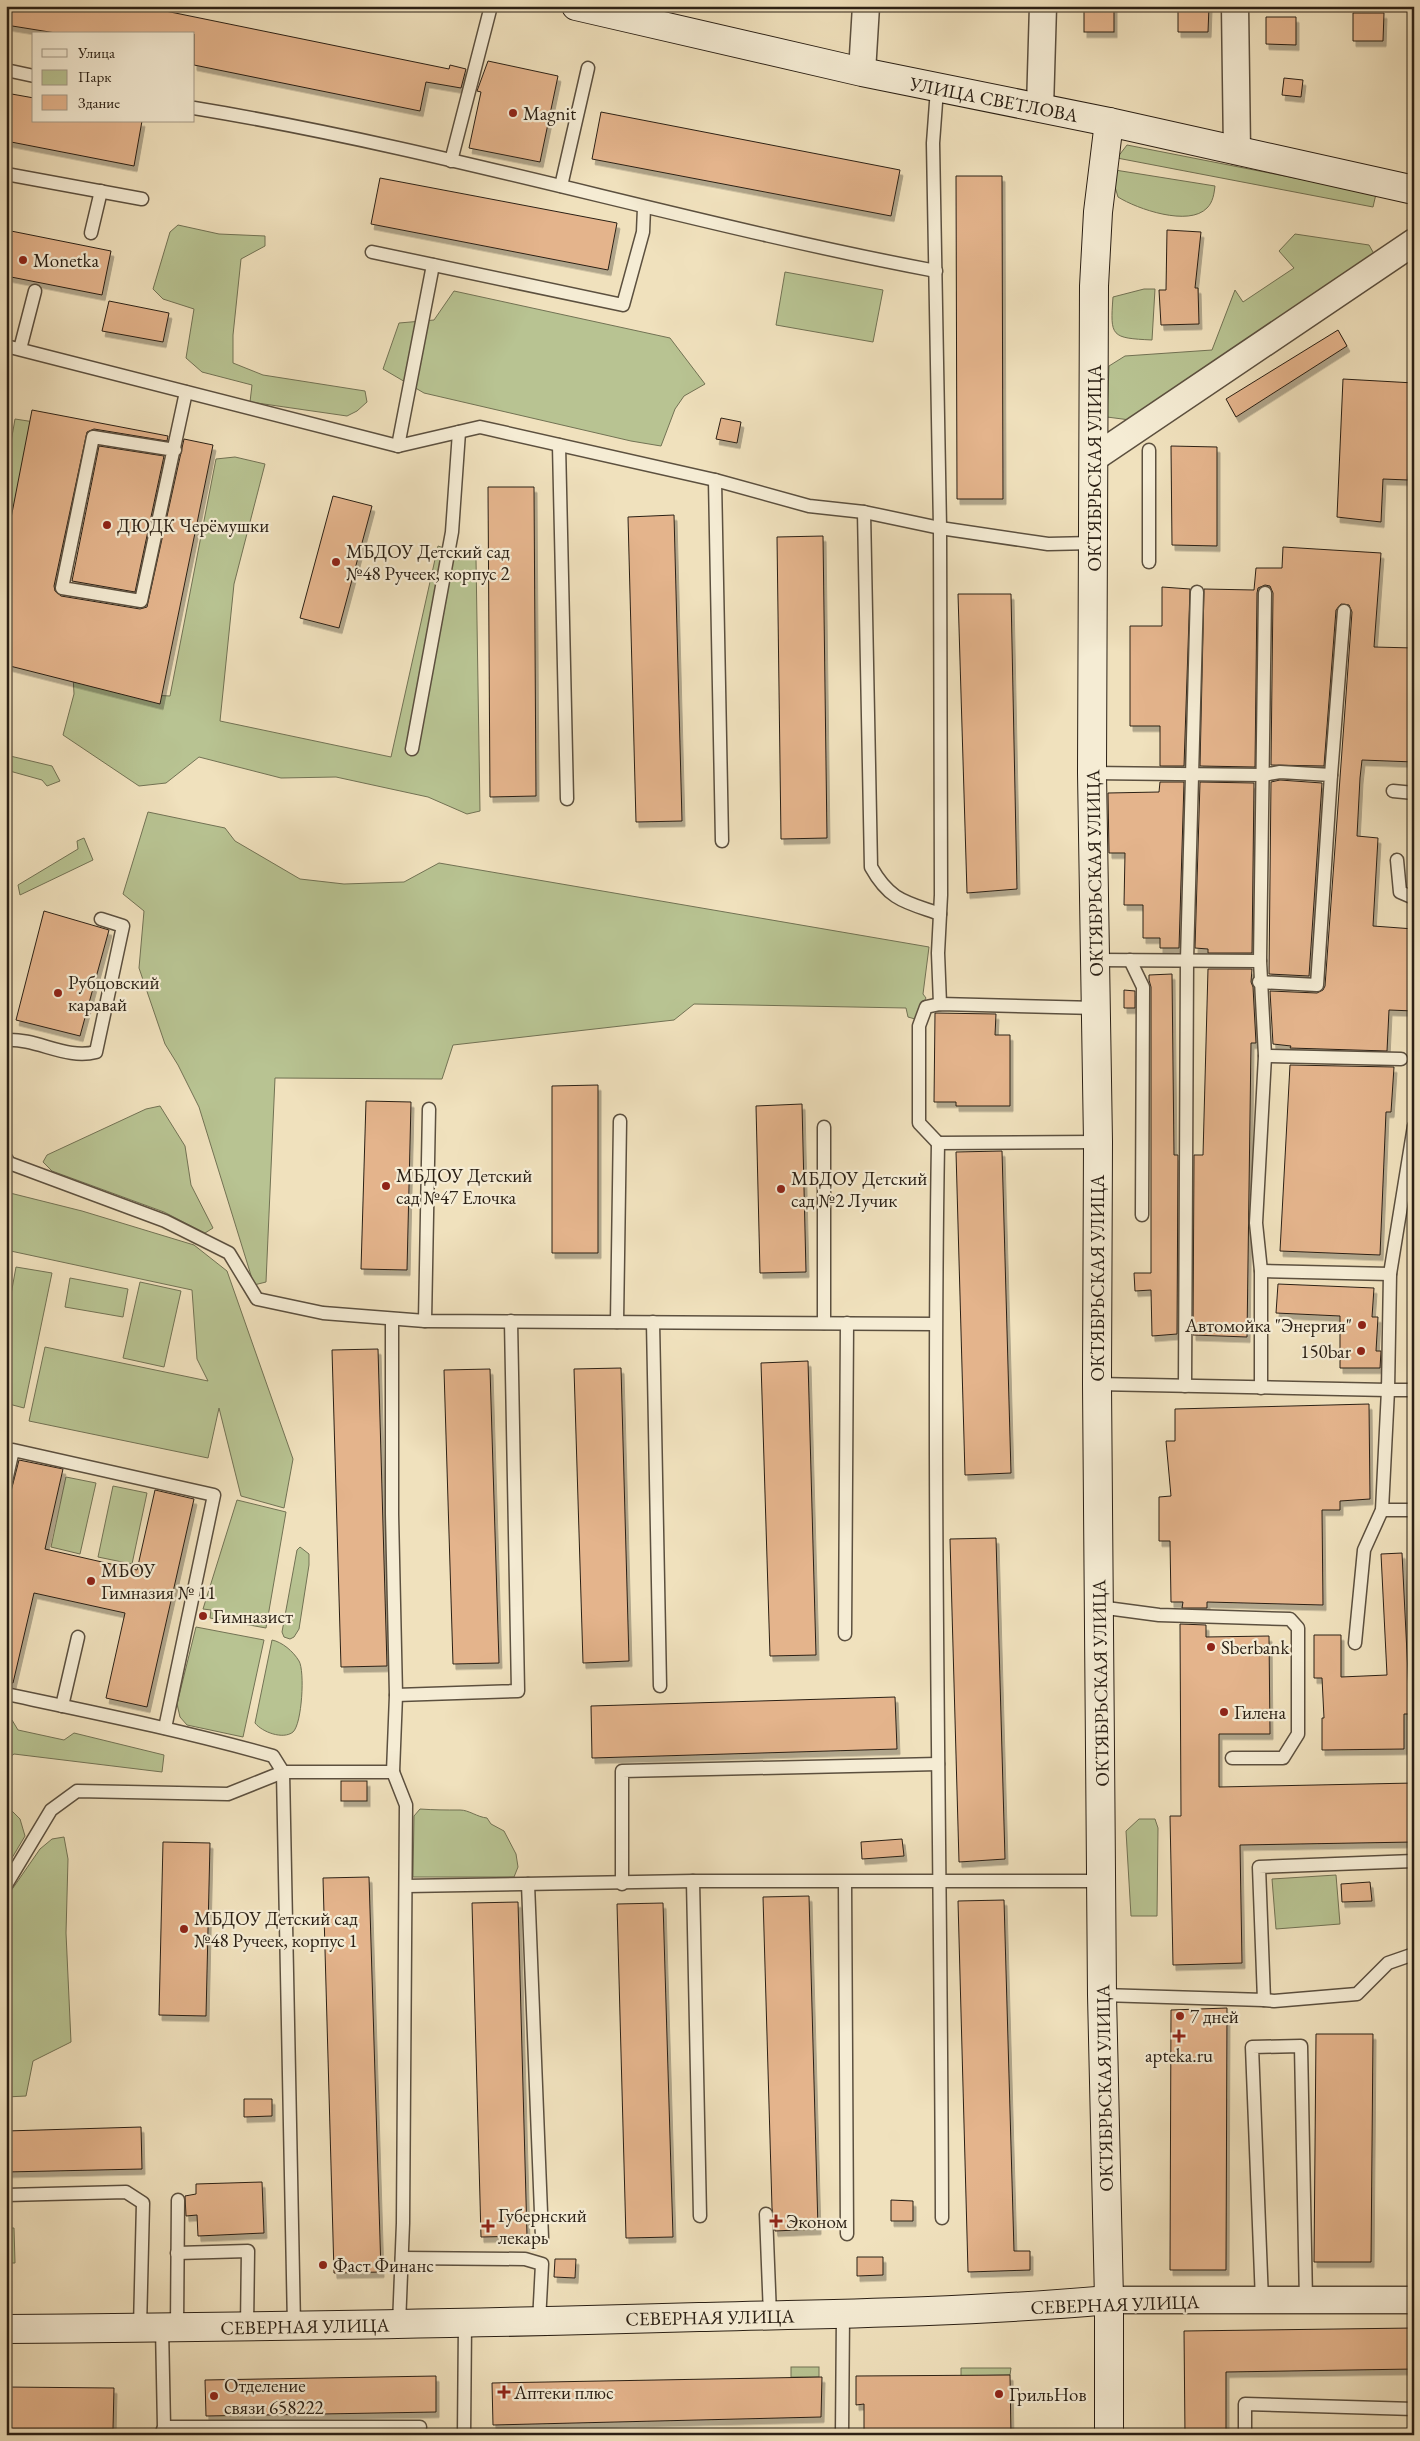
<svg xmlns="http://www.w3.org/2000/svg" width="1420" height="2441" viewBox="0 0 1420 2441" font-family="'EB Garamond',serif">
<style>
.green{fill:#b8c392;stroke:#727254}
.building{fill:#e4b48c;stroke:#2b2015;filter:url(#shadow)}
.lines{fill:none;stroke-linecap:round;stroke-linejoin:round}
.lane-casing{stroke:#5c503f;stroke-width:15}
.street-casing{stroke:#5c503f;stroke-width:29}
.secondary-casing{stroke:#2b2015;stroke-width:30}
.lane{stroke:#f5ecd4;stroke-width:12}
.street{stroke:#f5ecd4;stroke-width:26}
.secondary{stroke:#f5ecd4;stroke-width:28}
.poi-dot{fill:#8f2418;stroke:#f5ecd4;stroke-width:2}
.labels{text-anchor:middle;stroke-width:4.5;stroke-linejoin:round;paint-order:stroke}
.street-label{font-size:19px;fill:#2b2015;stroke:#f5ecd4}
.poi-label{font-size:19px;fill:#2b2015;stroke:#f5ecd4;text-anchor:start}
</style>
<defs>
<filter id="shadow"><feDropShadow dx="3" dy="5.5" stdDeviation="0" flood-color="#0004"/></filter>
</defs>
<rect width="100%" height="100%" fill="#f0e1bd"/>
<filter id="stains"><feTurbulence type="fractalNoise" baseFrequency=".004" numOctaves="4"/><feColorMatrix values="0 0 0 0 .2 0 0 0 0 .09 0 0 0 0 .02 0 0 0 .5 -.17"/></filter>
<radialGradient id="worn" r=".72"><stop offset=".6" stop-color="#630" stop-opacity="0"/><stop offset="1" stop-color="#630" stop-opacity=".3"/></radialGradient>
<!-- green -->
<g class="green">
<path d="M1127,145L1376,194L1373,207L1117,158Z"/>
<path d="M1115,170L1215,186C1214,194 1213,202 1207,208C1189,227 1137,209 1118,197L1113,180Z"/>
<path d="M178,225L219,234L265,236V246L241,259L233,335V363L263,375L365,391L367,402L357,411L347,416L250,402L252,385L202,372L186,358L194,309L163,299L153,289L170,232Z"/>
<path d="M1295,234L1369,245L1377,259L1130,420L1107,417L1109,366L1125,356L1212,350L1235,290L1243,302L1294,268L1279,251Z"/>
<path d="M785,272L883,290L873,342L776,325Z"/>
<path d="M1144,289H1155L1152,340C1111,338 1110,337 1113,297Z"/>
<path d="M454,291L670,338L705,384L684,396L675,409L661,446L631,441L424,393L383,369L399,323L434,320Z"/>
<path d="M15,419L41,423L48,594L150,695L170,696L216,459L235,457L265,464L234,584L220,721L391,757L438,546L476,559L480,811L467,814L428,797L336,777L281,778L199,757L166,783L139,786L63,735L74,694L73,675L6,658V471Z"/>
<path d="M6,755L52,766L60,781L47,786L42,780L6,770Z"/>
<path d="M148,812L225,828L235,841L300,879L344,884L404,882L439,863L929,947L923,994L926,998L915,1019L908,1017L906,1008L694,1004L674,1020L453,1045L442,1079L275,1078L266,1282L254,1285L199,1107L178,1065L165,1044L139,968L144,911L123,894Z"/>
<path d="M84,838L93,860L20,895L18,885L78,849L77,841Z"/>
<path d="M160,1106L185,1146L191,1185L213,1228L205,1233L164,1212L52,1171L43,1162L47,1155L146,1109Z"/>
<path d="M6,1192L82,1211L194,1245L227,1271L293,1459L284,1508L241,1496L219,1408L208,1458L29,1421L45,1347L208,1381L197,1359L192,1290L6,1250Z"/>
<path d="M16,1267L52,1273L24,1408L9,1404L6,1397V1322Z"/>
<path d="M70,1278L128,1289L123,1317L65,1307Z"/>
<path d="M140,1282L181,1291L164,1367L123,1358Z"/>
<path d="M66,1477L96,1483L80,1554L51,1547Z"/>
<path d="M113,1486L147,1493L132,1564L98,1557Z"/>
<path d="M237,1500L286,1512L266,1628L210,1618L211,1610L203,1609Z"/>
<path d="M300,1547L309,1554V1565L299,1629L294,1637L290,1639L284,1637L282,1632L297,1550Z"/>
<path d="M196,1627L264,1640L243,1737L187,1725L180,1717L177,1704Z"/>
<path d="M272,1640C282,1642 293,1651 299,1661C305,1671 302,1724 293,1732C283,1740 262,1732 255,1723Z"/>
<path d="M6,1720H12L18,1730L64,1740L74,1733L164,1755L162,1772L14,1754L6,1760Z"/>
<path d="M6,1805L20,1819L25,1836L6,1868Z"/>
<path d="M420,1809C434,1810 446,1810 460,1810C469,1810 477,1817 487,1818L491,1824L504,1831L516,1854L518,1867L514,1877H413L414,1816Z"/>
<path d="M1139,1819H1155L1158,1828L1157,1916H1131L1126,1831Z"/>
<path d="M64,1837L68,1859L66,1933L71,2042L33,2061L26,2096L6,2097V1898L40,1849L52,1839Z"/>
<path d="M1336,1875L1340,1924L1276,1929L1272,1879Z"/>
<path d="M6,2228H14L15,2263H6Z"/>
<rect x="791" y="2367" width="28" height="10"/>
<path d="M961,2368H1011L1010,2375L961,2376Z"/>
</g>
<!-- building -->
<g class="building">
<path d="M6,6H141L449,69L450,65L466,69L461,88L426,82L420,111L194,65V34H62L6,25Z"/>
<rect x="1084" y="6" width="30" height="26"/>
<path d="M1178,6H1209L1208,32H1178Z"/>
<path d="M1353,13H1384L1383,41H1353Z"/>
<path d="M1266,17H1296V45L1266,44Z"/>
<path d="M488,61L558,76L540,162L469,148L481,92L477,91Z"/>
<path d="M1284,78L1303,80L1301,97L1282,95Z"/>
<path d="M6,93L34,98V121H142L134,166L6,141Z"/>
<path d="M601,112L900,170L891,216L592,159Z"/>
<path d="M956,176H1002L1003,499H957Z"/>
<path d="M380,178L617,223L608,270L371,224Z"/>
<path d="M6,230L111,251L102,295L6,276Z"/>
<path d="M1167,230L1201,232L1195,288H1198L1199,324L1161,325L1159,290H1166Z"/>
<path d="M109,301L169,313L163,342L102,331Z"/>
<path d="M1338,330L1347,346L1236,417L1226,399Z"/>
<path d="M1343,379L1414,383L1408,480L1383,479L1381,522L1337,517Z"/>
<path d="M32,410L168,436L167,441L94,429L87,432L54,586L55,591L61,596L140,609L147,607L184,439L213,445L160,704L6,665V544Z"/>
<path d="M721,418L741,422L737,443L716,439Z"/>
<path d="M99,446L164,456L135,592L72,581Z"/>
<path d="M1171,446L1217,447V546L1172,545Z"/>
<path d="M488,487H534L536,796L490,797Z"/>
<path d="M333,496L372,506L339,628L300,618Z"/>
<path d="M674,515L682,821L636,822L628,517Z"/>
<path d="M823,536L827,838L781,839L777,537Z"/>
<path d="M1283,547L1381,553L1374,647L1414,648V762L1362,760L1360,778L1357,836L1378,838L1373,926L1414,929V1011L1389,1010L1387,1051L1290,1048L1291,1046L1273,1044L1270,991L1317,993L1323,990L1325,986L1352,612L1349,605L1341,604L1336,610L1324,766L1271,765L1273,593L1270,586L1265,585L1258,588L1257,593L1255,767L1200,766L1204,589L1254,590L1256,568H1282Z"/>
<path d="M1162,587L1190,589L1184,766H1160V726H1130V626H1162Z"/>
<path d="M958,594H1011L1017,889L967,893Z"/>
<path d="M1280,780L1322,783L1309,976L1269,974L1271,782Z"/>
<path d="M1160,782H1184L1179,948H1160V938H1143V905H1124L1125,853H1109L1108,793L1159,792Z"/>
<path d="M1200,782L1254,783L1252,953H1208V949L1195,948Z"/>
<path d="M44,911L109,930L80,1036L16,1020Z"/>
<path d="M1208,969H1252L1251,982L1253,987L1256,1043H1251L1247,1337L1193,1335L1194,1155H1203Z"/>
<path d="M1172,974L1174,1155H1178L1177,1334L1152,1336L1151,1290L1135,1291L1134,1273H1151V987L1149,980V975Z"/>
<path d="M1124,990L1135,991V1008H1124Z"/>
<path d="M935,1013L996,1014L995,1035H1010V1106H956V1102H934Z"/>
<path d="M1290,1065L1394,1067L1391,1112H1386L1380,1255L1280,1251Z"/>
<path d="M598,1085V1253H552V1086Z"/>
<path d="M366,1101L411,1102L407,1270L361,1269Z"/>
<path d="M802,1104L806,1272L760,1273L756,1106Z"/>
<path d="M1002,1151L1011,1473L965,1475L956,1152Z"/>
<path d="M1278,1284L1374,1288L1372,1317H1378L1376,1351H1381L1380,1368H1340V1316L1276,1313Z"/>
<path d="M378,1349L387,1666L341,1667L332,1350Z"/>
<path d="M808,1361L816,1655L770,1656L761,1363Z"/>
<path d="M621,1368L629,1661L583,1663L574,1369Z"/>
<path d="M490,1369L499,1663L453,1664L444,1370Z"/>
<path d="M1369,1404L1370,1499L1340,1501V1510H1322L1323,1605L1207,1602V1608H1182L1183,1602H1171L1170,1541H1159V1497L1171,1496L1166,1441H1175V1409Z"/>
<path d="M19,1460L63,1469L45,1549L137,1570L155,1490L194,1499L147,1707L106,1698L125,1613L34,1593L13,1683L6,1682V1511Z"/>
<path d="M996,1538L1005,1859L959,1862L950,1539Z"/>
<path d="M1402,1553L1410,1714H1404V1749L1322,1750V1718H1324L1322,1678H1314V1635H1341V1677L1387,1675L1381,1554Z"/>
<path d="M1180,1624L1206,1625V1637L1269,1636L1270,1734H1219V1787L1414,1783V1842L1240,1845L1242,1963L1173,1965L1170,1816H1181Z"/>
<path d="M895,1697L897,1749L592,1758L591,1706Z"/>
<rect x="341" y="1781" width="26" height="20"/>
<path d="M902,1839L904,1856L862,1859L861,1842Z"/>
<path d="M163,1842L210,1843L206,2016L159,2015Z"/>
<path d="M369,1877L381,2272L334,2273L323,1878Z"/>
<path d="M1370,1882L1372,1901L1342,1902L1341,1884Z"/>
<path d="M809,1896L818,2229L775,2231L772,2208L763,1897Z"/>
<path d="M1004,1900L1014,2251H1030V2270L968,2272L958,1901Z"/>
<path d="M518,1902L527,2236L481,2237L472,1903Z"/>
<path d="M663,1903L673,2237L626,2238L617,1904Z"/>
<path d="M1227,2008L1226,2270H1170L1171,2010Z"/>
<path d="M1316,2034H1373L1371,2262H1314Z"/>
<path d="M244,2099H272V2116L244,2117Z"/>
<path d="M141,2127L142,2169L6,2172V2131Z"/>
<path d="M262,2182L264,2233L198,2236L197,2215L186,2216L185,2196L196,2194V2184Z"/>
<path d="M891,2200L913,2201V2221H891Z"/>
<path d="M857,2257H883V2275L857,2276Z"/>
<path d="M555,2259H576L575,2278L554,2277Z"/>
<path d="M1414,2328V2369L1226,2372V2435H1185L1184,2331Z"/>
<path d="M1010,2375L1011,2435H864V2404L856,2405V2376Z"/>
<path d="M436,2376V2412L206,2416L205,2380Z"/>
<path d="M822,2377L821,2417L493,2425L492,2383Z"/>
<path d="M6,2387L114,2388L113,2429H6Z"/>
</g>
<g class="lines">
<defs>
<g id="lane">
<path d="M6,70L34,76"/>
<path d="M937,89L933,143L940,528L941,895L938,953L940,1004"/>
<path d="M194,108C444,149 687,224 936,271"/>
<path d="M451,161L491,6"/>
<path d="M6,174L142,199"/>
<path d="M561,186L588,68"/>
<path d="M91,233L101,191"/>
<path d="M372,252L623,305L643,232L644,208"/>
<path d="M6,346L398,446L480,427L715,480L809,506L864,512L940,528L1048,544L1093,543"/>
<path d="M20,349L35,291"/>
<path d="M559,445L567,799"/>
<path d="M398,446L433,265"/>
<path d="M175,450L93,437L62,588L141,601L186,392"/>
<path d="M715,480L722,841"/>
<path d="M864,512L871,867C890,901 906,902 940,914"/>
<path d="M1149,562V450"/>
<path d="M412,749L452,532L459,432"/>
<path d="M1092,773L1263,775L1280,772L1331,775L1317,985L1259,982"/>
<path d="M1331,775L1344,611"/>
<path d="M1393,791L1414,793"/>
<path d="M1397,860L1400,892L1414,898"/>
<path d="M1096,960L1260,961L1265,1056L1256,1223L1261,1271V1388"/>
<path d="M1130,960L1143,987L1142,1215"/>
<path d="M1260,961L1265,593"/>
<path d="M6,1040C37,1038 66,1060 96,1052L123,926L101,919"/>
<path d="M1265,1056L1401,1059"/>
<path d="M824,1127V1323"/>
<path d="M938,1143L919,1123V1026L926,1007L940,1004L1096,1008"/>
<path d="M6,1158L9,1163L165,1221L229,1253L257,1299L323,1313L425,1321L935,1324"/>
<path d="M1261,1271L1390,1274"/>
<path d="M392,1319V1514L396,1695L393,1772"/>
<path d="M425,1321L429,1109"/>
<path d="M617,1322L620,1121"/>
<path d="M653,1322L660,1686"/>
<path d="M1097,1384L1388,1390L1390,1274L1414,1126"/>
<path d="M1185,1386L1187,960L1197,592"/>
<path d="M6,1481L13,1450L214,1495L165,1728"/>
<path d="M1382,1510H1414"/>
<path d="M1099,1607L1159,1615L1290,1619L1298,1628V1734L1283,1758H1232"/>
<path d="M845,1634L847,1323"/>
<path d="M1355,1643L1364,1550L1382,1510L1388,1390H1414"/>
<path d="M6,1694C96,1713 185,1731 273,1756L283,1772L228,1794L77,1791L51,1810L6,1885"/>
<path d="M396,1695L518,1691L511,1321"/>
<path d="M62,1706L78,1637"/>
<path d="M693,1881L700,2216"/>
<path d="M845,1882L847,2234"/>
<path d="M528,1884L542,2238"/>
<path d="M622,1884V1771L938,1764"/>
<path d="M406,1886L693,1881H1102"/>
<path d="M1102,1995L1264,2000L1259,1867L1414,1861"/>
<path d="M1264,2000L1274,2001L1357,1994L1388,1963L1414,1954"/>
<path d="M6,2195L126,2192L143,2203L140,2328"/>
<path d="M766,2214L770,2315"/>
<path d="M942,2218C941,1860 932,1501 938,1143L1098,1142"/>
<path d="M177,2253L248,2251L247,2327"/>
<path d="M402,2258L525,2259L542,2264L539,2322"/>
<path d="M1262,2301L1252,2047L1301,2046L1306,2301"/>
<path d="M294,2326L283,1772H393L406,1805L403,2223L399,2325"/>
<path d="M177,2327L178,2200"/>
<path d="M164,2427H420"/>
<path d="M161,2435L164,2427L162,2327"/>
<path d="M464,2435L465,2323"/>
<path d="M842,2435L843,2314"/>
<path d="M1245,2435V2404L1414,2409"/>
</g>
<g id="street">
<path d="M1235,6L1237,151"/>
<path d="M862,72L866,6"/>
<path d="M1040,108L1043,6"/>
<path d="M1094,458L1414,242"/>
<path d="M1109,2300H1414"/>
</g>
<g id="secondary">
<path d="M576,6L862,72L1109,122L1414,190"/>
<path d="M1109,122L1098,212L1094,286L1092,773L1098,1142L1097,1384L1102,1995L1109,2300V2435"/>
<path d="M6,2329C237,2327 468,2324 699,2317C836,2314 972,2312 1109,2300"/>
</g>
</defs>
<!-- lane casing -->
<use href="#lane" class="lane-casing"/>
<!-- street casing -->
<use href="#street" class="street-casing"/>
<!-- secondary casing -->
<use href="#secondary" class="secondary-casing"/>
<!-- lane -->
<use href="#lane" class="lane"/>
<!-- street -->
<use href="#street" class="street"/>
<!-- secondary -->
<use href="#secondary" class="secondary"/>
</g>
<!-- markers -->
<g class="poi-dot">
<circle cx="513" cy="113" r="5"/>
<circle cx="23" cy="260" r="5"/>
<circle cx="107" cy="525" r="5"/>
<circle cx="336" cy="562" r="5"/>
<circle cx="58" cy="993" r="5"/>
<circle cx="386" cy="1186" r="5"/>
<circle cx="781" cy="1189" r="5"/>
<circle cx="1362" cy="1325" r="5"/>
<circle cx="1361" cy="1351" r="5"/>
<circle cx="91" cy="1581" r="5"/>
<circle cx="203" cy="1616" r="5"/>
<circle cx="1211" cy="1647" r="5"/>
<circle cx="1224" cy="1712" r="5"/>
<circle cx="184" cy="1929" r="5"/>
<circle cx="1180" cy="2016" r="5"/>
<path d="M1176.5 2028.5h5v5h5v5h-5v5h-5v-5h-5v-5h5z"/>
<path d="M773.5 2213.5h5v5h5v5h-5v5h-5v-5h-5v-5h5z"/>
<path d="M485.5 2218.5h5v5h5v5h-5v5h-5v-5h-5v-5h5z"/>
<circle cx="323" cy="2265" r="5"/>
<path d="M501.5 2384.5h5v5h5v5h-5v5h-5v-5h-5v-5h5z"/>
<circle cx="999" cy="2394" r="5"/>
<circle cx="214" cy="2396" r="5"/>
</g>
<g class="labels">
<!-- street labels -->
<g class="street-label">
<text transform="translate(994 99) rotate(11)" y="7">УЛИЦА СВЕТЛОВА</text>
<text transform="translate(1094 468) rotate(-90)" y="7">ОКТЯБРЬСКАЯ УЛИЦА</text>
<text transform="translate(1094 873) rotate(-91)" y="7">ОКТЯБРЬСКАЯ УЛИЦА</text>
<text transform="translate(1097 1278) rotate(-90)" y="7">ОКТЯБРЬСКАЯ УЛИЦА</text>
<text transform="translate(1100 1683) rotate(-91)" y="7">ОКТЯБРЬСКАЯ УЛИЦА</text>
<text transform="translate(1104 2088) rotate(-91)" y="7">ОКТЯБРЬСКАЯ УЛИЦА</text>
<text transform="translate(1115 2304) rotate(-2)" y="7">СЕВЕРНАЯ УЛИЦА</text>
<text transform="translate(710 2317) rotate(-1)" y="7">СЕВЕРНАЯ УЛИЦА</text>
<text transform="translate(305 2326) rotate(-1)" y="7">СЕВЕРНАЯ УЛИЦА</text>
</g>
<!-- poi labels -->
<g class="poi-label">
<text x="523" y="120">Magnit</text>
<text x="33" y="267">Monetka</text>
<text x="117" y="532">ДЮДК Черёмушки</text>
<text x="346" y="558">МБДОУ Детский сад<tspan x="346" dy="22">№48 Ручеек, корпус 2</tspan></text>
<text x="68" y="989">Рубцовский<tspan x="68" dy="22">каравай</tspan></text>
<text x="396" y="1182">МБДОУ Детский<tspan x="396" dy="22">сад №47 Елочка</tspan></text>
<text x="791" y="1185">МБДОУ Детский<tspan x="791" dy="22">сад №2 Лучик</tspan></text>
<text x="1352" y="1332" text-anchor="end">Автомойка "Энергия"</text>
<text x="1351" y="1358" text-anchor="end">150bar</text>
<text x="101" y="1577">МБОУ<tspan x="101" dy="22">Гимназия № 11</tspan></text>
<text x="213" y="1623">Гимназист</text>
<text x="1221" y="1654">Sberbank</text>
<text x="1234" y="1719">Гилена</text>
<text x="194" y="1925">МБДОУ Детский сад<tspan x="194" dy="22">№48 Ручеек, корпус 1</tspan></text>
<text x="1190" y="2023">7 дней</text>
<text x="1179" y="2062" text-anchor="middle">apteka.ru</text>
<text x="498" y="2222">Губернский<tspan x="498" dy="22">лекарь</tspan></text>
<text x="786" y="2228">Эконом</text>
<text x="333" y="2272">Фаст Финанс</text>
<text x="224" y="2392">Отделение<tspan x="224" dy="22">связи 658222</tspan></text>
<text x="514" y="2399">Аптеки плюс</text>
<text x="1009" y="2401">ГрильНов</text>
</g>
</g>
<!-- margin -->
<rect width="1420" height="2441" fill="none" stroke="#f0e1bd" stroke-width="25"/>
<rect x="8" y="8" width="1405" height="2426" fill="none" stroke="#2b2015" stroke-width="2.5"/>
<rect x="12" y="12" width="1395" height="2416" fill="none" stroke="#2b2015"/>
<!-- legend -->
<rect x="32" y="32" width="162" height="90" fill="#f5ecd4" stroke="#a49a88"/>
<rect x="42" y="49" width="25" height="8" fill="#f5ecd4" stroke="#a49a88"/>
<text x="78" y="58" font-size="15" fill="#2b2015">Улица</text>
<rect x="42" y="70" width="25" height="15" fill="#b8c392" stroke="#a49a88"/>
<text x="78" y="82" font-size="15" fill="#2b2015">Парк</text>
<rect x="42" y="95" width="25" height="15" fill="#e4b48c" stroke="#a49a88"/>
<text x="78" y="108" font-size="15" fill="#2b2015">Здание</text>
<rect width="100%" height="100%" filter="url(#stains)"/>
<rect width="100%" height="100%" fill="url(#worn)"/>
</svg>
